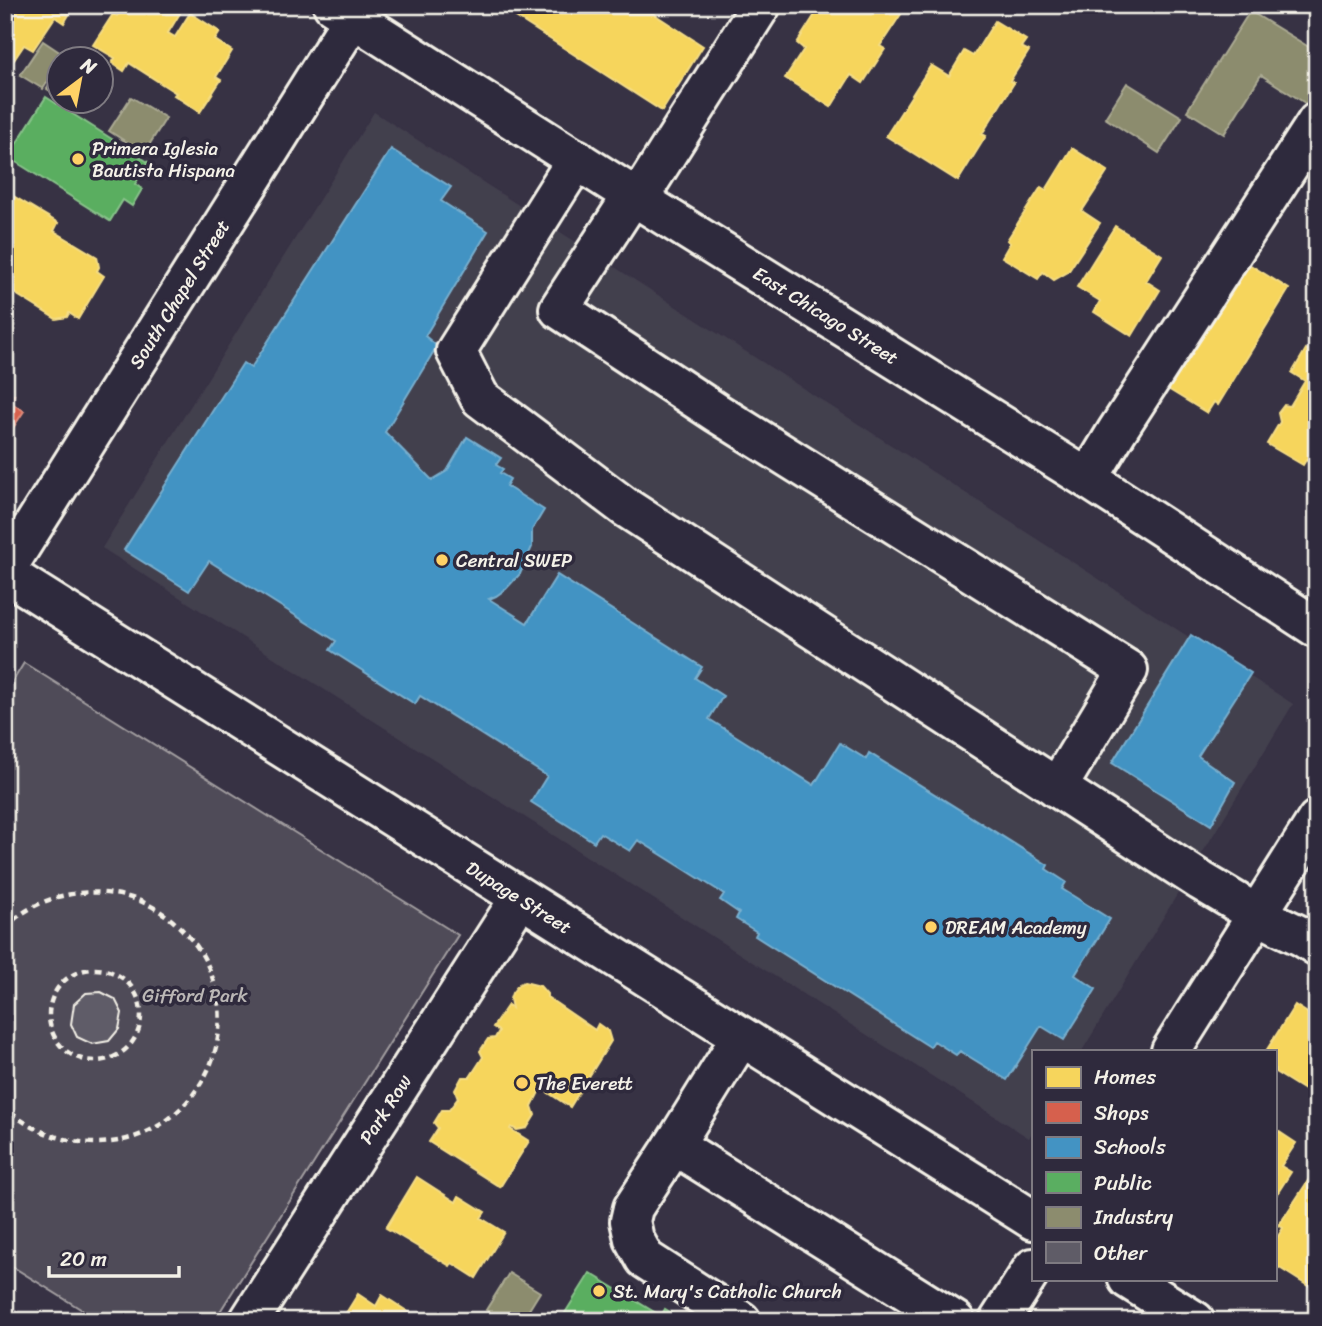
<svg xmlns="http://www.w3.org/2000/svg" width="1322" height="1326" viewBox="0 0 1322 1326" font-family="Sriracha,sans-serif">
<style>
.built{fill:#433f4e}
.green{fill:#504b59;stroke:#a29ea0;stroke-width:2}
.homes{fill:#f6d55c;stroke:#f5dd86;stroke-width:2}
.shops{fill:#d6604d;stroke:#df8c7c;stroke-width:2}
.schools{fill:#4393c3;stroke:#78afce;stroke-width:2}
.public{fill:#5aae61;stroke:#88c28a;stroke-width:2}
.industry{fill:#8c8c6e;stroke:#abaa93;stroke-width:2}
.building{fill:#5f5c67;stroke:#f4f1e8;stroke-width:2}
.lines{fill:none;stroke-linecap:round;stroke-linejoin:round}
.minor-casing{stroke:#f4f1e8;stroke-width:44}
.path{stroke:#f4f1e8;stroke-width:4.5;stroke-dasharray:7 5;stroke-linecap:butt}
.minor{stroke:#2f2a3d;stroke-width:38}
.poi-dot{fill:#ffd166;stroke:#2f2a3d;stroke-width:2.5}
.labels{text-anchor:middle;stroke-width:7;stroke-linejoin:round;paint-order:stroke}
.poi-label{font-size:19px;fill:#f4f1e8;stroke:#2f2a3d;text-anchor:start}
.street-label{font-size:19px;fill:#f4f1e8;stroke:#2f2a3d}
.park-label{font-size:19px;fill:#bbb7b6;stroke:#2f2a3d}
</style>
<rect width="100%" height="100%" fill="#373244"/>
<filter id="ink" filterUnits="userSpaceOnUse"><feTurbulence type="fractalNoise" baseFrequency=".0143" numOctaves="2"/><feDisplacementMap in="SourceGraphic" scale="14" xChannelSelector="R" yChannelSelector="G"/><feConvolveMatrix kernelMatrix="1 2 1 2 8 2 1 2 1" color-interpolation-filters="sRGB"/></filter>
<g filter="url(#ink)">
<!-- built -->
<path class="built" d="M374,112L1293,704L1082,1051H1033V1131L1029,1138L102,548Z"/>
<!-- green -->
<path class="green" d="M24,663L458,935L214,1321H100L5,1262V694Z"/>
<!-- homes -->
<g class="homes">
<path d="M11,5H75L64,23L55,17L33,50L24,45L14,60L5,55V15Z"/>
<path d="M124,5H185L168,33L175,37L190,13L220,32L215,40L232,51L216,77L221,80L200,112L174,95L176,93L129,63L124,71L112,63L115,58L93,45L113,14L117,16Z"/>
<path d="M497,5H640L703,46L662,111Z"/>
<path d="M826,5H907L880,46L885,49L863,83L851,75L831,107L785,78L804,49L797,43L816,13L820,15Z"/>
<path d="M995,21L1026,40L1021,47L1029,51L1010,81L1014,83L982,134L986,136L958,181L886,136L931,65L949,76L964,51L973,56Z"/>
<path d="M1072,148L1108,171L1082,211L1100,223L1068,272L1054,280L1043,272L1038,279L1002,257L1010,243L1007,240L1041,187L1046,190Z"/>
<path d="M10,194L58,223L54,231L97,257L99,267L97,271L104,276L78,319L69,313L67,317L56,319L14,293L9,302L5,299V201Z"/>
<path d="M1115,226L1162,255L1146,281L1160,290L1132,336L1094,312L1100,301L1077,287Z"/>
<path d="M1244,261L1289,289L1218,405L1214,402L1207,413L1163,386Z"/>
<path d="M1306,349L1317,355V466L1306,460L1303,465L1267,444L1280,422L1278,413L1284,405L1290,406L1305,381L1292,373Z"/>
<path d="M524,982L540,986L547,994V997L595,1030L598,1024L608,1031L611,1041L570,1107L541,1088L532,1106L535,1115L527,1128L517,1130L511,1127L510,1129L529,1141L500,1187L429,1142L438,1128L434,1123L442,1110H449L458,1098L455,1090L462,1077H470L483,1057L480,1051L488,1039L495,1038L499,1031L493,1027L508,1005L512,1008L510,999L512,993L519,984Z"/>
<path d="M1295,1005L1317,1019V1098L1275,1072V1051H1266Z"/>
<path d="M1275,1129L1296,1143L1281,1166L1291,1172L1275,1197Z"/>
<path d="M1317,1167V1273L1308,1286L1275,1265V1241L1283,1228L1279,1225Z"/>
<path d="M417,1177L456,1202L459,1196L485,1212L481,1218L504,1232L476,1278L452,1263L450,1266L386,1228Z"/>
<path d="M358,1294L376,1306L382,1295L413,1315L409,1321H341Z"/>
</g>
<!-- shops -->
<path class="shops" d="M5,384L12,388L8,393L14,395L10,402L24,411L5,440Z"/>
<!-- schools -->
<g class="schools">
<path d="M391,149L451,187L441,201L488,231L425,336L437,346L385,432L432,480L447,471L467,437L501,458L496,465L503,469L500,473L510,479L506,486L544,510L532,530V547L520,574L506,589L496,596L489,599L527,623L557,575L702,667L695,678L723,696L709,719L814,785L840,743L866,759L869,753L1048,865L1046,869L1066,882L1062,889L1110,919L1075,975L1096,989L1064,1040L1041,1026L1007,1080L960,1051L956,1055L934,1041L930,1047L755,936L757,932L736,919L739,913L720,900L724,894L638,840L630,851L600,833L594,842L531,802L547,776L420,696L415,704L330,650L336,641L209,561L189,591L124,550L243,363L251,368Z"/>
<path d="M1191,635L1251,673L1198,756L1235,782L1211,825L1112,763Z"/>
</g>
<!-- public -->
<g class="public">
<path d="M46,97L148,162L135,184L142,189L132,206L123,200L110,221L8,157Z"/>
<path d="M590,1273L661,1316L665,1309L684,1321H560Z"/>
</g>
<!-- industry -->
<g class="industry">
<path d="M1250,11L1317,52V92L1308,105L1261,75L1224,134L1187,111Z"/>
<path d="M43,41L64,55L61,60H60V62L43,89L20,75Z"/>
<path d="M60,69V97L47,89Z"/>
<path d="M1127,83L1182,117L1159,153L1105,118Z"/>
<path d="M131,97L166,118L144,153L109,131Z"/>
<path d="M509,1273L540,1292L522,1321H503L486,1310Z"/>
</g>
<!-- building -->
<path class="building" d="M101,992L115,999L122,1013L119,1029L109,1041L92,1044L77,1037L71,1024L74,1004L86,993Z"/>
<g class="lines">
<defs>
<g id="minor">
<path d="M333,5L638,199L1088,479L1317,628"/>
<path d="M577,159L456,351L480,398L625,507L1201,881L1258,915L1303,937L1317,946"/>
<path d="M633,195L559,309L717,413L1128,670L1057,788"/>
<path d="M638,199L761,5"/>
<path d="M1088,479L1117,431L1317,122"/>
<path d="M5,571L361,5"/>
<path d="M5,573L1033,1220"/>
<path d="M1171,1051L1317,820"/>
<path d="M674,1145L741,1037"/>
<path d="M1128,1279L1195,1321"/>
<path d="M249,1321L520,898"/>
<path d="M741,1321L645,1259L634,1239L630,1221L633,1208L674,1145L955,1321"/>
<path d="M999,1321L1033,1268"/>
</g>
</defs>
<!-- minor casing -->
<use href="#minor" class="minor-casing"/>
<!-- path -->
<g class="path">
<path d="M5,928C33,899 74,888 113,894C144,898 169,914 189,937C205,954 214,977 218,999C223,1029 216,1061 199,1086C154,1155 66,1160 5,1108"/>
<circle cx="95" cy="1015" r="46"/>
</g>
<!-- minor -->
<use href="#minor" class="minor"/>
</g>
</g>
<!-- markers -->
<g class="poi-dot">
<circle cx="78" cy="159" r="7"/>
<circle cx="442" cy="560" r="7"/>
<circle cx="931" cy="927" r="7"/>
<circle cx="522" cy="1083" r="7"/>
<circle cx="599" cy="1291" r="7"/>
</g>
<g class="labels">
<!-- poi labels -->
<g class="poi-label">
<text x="92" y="155">Primera Iglesia<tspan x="92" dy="22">Bautista Hispana</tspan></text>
<text x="456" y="567">Central SWEP</text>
<text x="945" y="934">DREAM Academy</text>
<text x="536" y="1090">The Everett</text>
<text x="613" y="1298">St. Mary's Catholic Church</text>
</g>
<!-- street labels -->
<g class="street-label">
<text transform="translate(179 294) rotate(-58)" y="7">South Chapel Street</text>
<text transform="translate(826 315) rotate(32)" y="7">East Chicago Street</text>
<text transform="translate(519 897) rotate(32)" y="7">Dupage Street</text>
<text transform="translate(385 1109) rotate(-57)" y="7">Park Row</text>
</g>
<!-- park labels -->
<g class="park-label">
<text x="195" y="1002">Gifford Park</text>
</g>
</g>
<!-- margin -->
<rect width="1322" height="1326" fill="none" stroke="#2f2a3d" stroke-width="28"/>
<rect x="14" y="14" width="1294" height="1298" fill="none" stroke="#f4f1e8" stroke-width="2.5" filter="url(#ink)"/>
<!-- legend -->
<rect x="1032" y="1050" width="245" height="231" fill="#2f2a3d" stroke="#7e7a81" stroke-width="2"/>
<rect x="1046" y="1067" width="35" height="21" fill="#f6d55c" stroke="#7e7a81" stroke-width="2"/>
<text x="1094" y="1084" font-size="21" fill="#f4f1e8">Homes</text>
<rect x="1046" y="1102" width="35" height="21" fill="#d6604d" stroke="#7e7a81" stroke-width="2"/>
<text x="1094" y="1120" font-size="21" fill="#f4f1e8">Shops</text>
<rect x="1046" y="1137" width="35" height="21" fill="#4393c3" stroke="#7e7a81" stroke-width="2"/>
<text x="1094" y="1154" font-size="21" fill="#f4f1e8">Schools</text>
<rect x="1046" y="1172" width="35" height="21" fill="#5aae61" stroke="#7e7a81" stroke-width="2"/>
<text x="1094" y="1190" font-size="21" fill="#f4f1e8">Public</text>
<rect x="1046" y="1207" width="35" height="21" fill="#8c8c6e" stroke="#7e7a81" stroke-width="2"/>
<text x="1094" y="1224" font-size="21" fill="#f4f1e8">Industry</text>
<rect x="1046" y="1242" width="35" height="21" fill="#5f5c67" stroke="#7e7a81" stroke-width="2"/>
<text x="1094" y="1260" font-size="21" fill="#f4f1e8">Other</text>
<!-- north arrow -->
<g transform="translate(80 80) rotate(32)"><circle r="33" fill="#2f2a3d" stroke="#7e7a81" stroke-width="2"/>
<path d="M0-5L12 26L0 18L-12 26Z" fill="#ffd166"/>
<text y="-10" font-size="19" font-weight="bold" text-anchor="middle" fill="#f4f1e8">N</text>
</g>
<!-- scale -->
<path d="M49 1266v10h130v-10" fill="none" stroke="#f4f1e8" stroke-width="3.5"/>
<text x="60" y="1266" font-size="21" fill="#f4f1e8" stroke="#2f2a3d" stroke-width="5" paint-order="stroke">20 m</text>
</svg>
